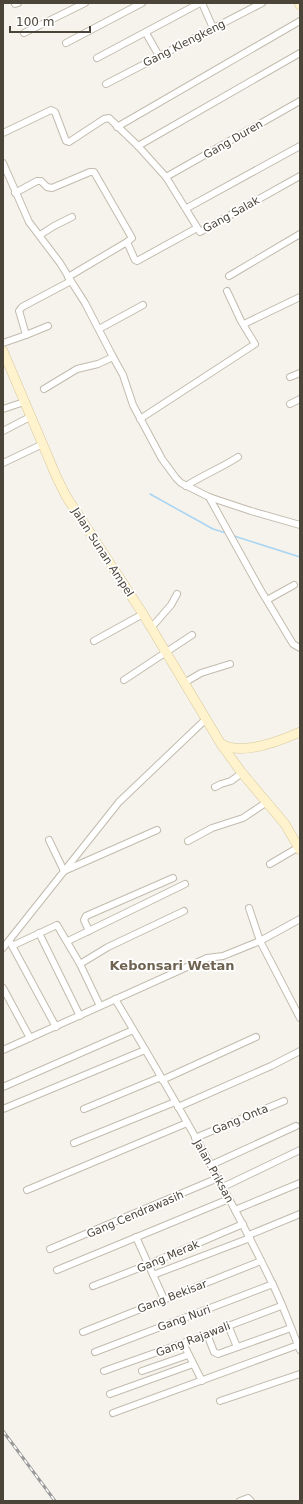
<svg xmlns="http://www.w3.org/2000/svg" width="303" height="1504" viewBox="0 0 303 1504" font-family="'DejaVu Sans',sans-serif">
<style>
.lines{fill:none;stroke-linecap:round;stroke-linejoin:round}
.stream{stroke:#a9d4f2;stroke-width:1.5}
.street-casing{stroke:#c2bbae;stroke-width:8}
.secondary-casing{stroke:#d6c79b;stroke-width:10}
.street{stroke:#fff;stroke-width:6}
.secondary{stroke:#fff3cd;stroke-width:9}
.rail-casing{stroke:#9a9a9a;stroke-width:3}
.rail{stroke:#fff;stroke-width:1.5;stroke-dasharray:4.5;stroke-linecap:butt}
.labels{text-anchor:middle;stroke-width:3.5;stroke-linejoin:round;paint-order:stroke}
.street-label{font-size:11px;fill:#4b4439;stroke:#fff}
.quarter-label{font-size:13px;font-weight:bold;fill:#6e6250;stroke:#fff}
</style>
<rect width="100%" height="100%" fill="#f6f3ec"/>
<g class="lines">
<!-- stream -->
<g class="stream">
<path d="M150,494L213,529L226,533"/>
<path d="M234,536L300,557"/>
</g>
<defs>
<g id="street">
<path d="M202,3L213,28"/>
<path d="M15,4L18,3"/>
<path d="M24,33L85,3"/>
<path d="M146,33L159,56"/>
<path d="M66,43L142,3"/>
<path d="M97,58L200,3"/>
<path d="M106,84L262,3"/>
<path d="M117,127L300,21"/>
<path d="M3,133L51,110L55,112L66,141L69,142L104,119L109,118L138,146L166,177L200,232L300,176"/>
<path d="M138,146L300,53"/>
<path d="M3,163L29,222L60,263L71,281L85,303L113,357L123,375L133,405L162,459L176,478L181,483L209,497L260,589L293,644L300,648"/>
<path d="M166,177L300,101"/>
<path d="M15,193L37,181H41L47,187L52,188L90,172H94L132,238L127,242"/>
<path d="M187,208L300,146"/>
<path d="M40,235L54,226L72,217"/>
<path d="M229,276L300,234"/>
<path d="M68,277L127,242L135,260L137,261L197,228"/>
<path d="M244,324L300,297"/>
<path d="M99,329L143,305"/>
<path d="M26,335L48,326"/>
<path d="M3,343L26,335L20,314L19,311L22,307L71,281"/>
<path d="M290,377L300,373"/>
<path d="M44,389L77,369L98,364L113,357"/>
<path d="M290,404L300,399"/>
<path d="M3,409L24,402"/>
<path d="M140,419L255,344L241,321L227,291"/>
<path d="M3,431L30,417"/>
<path d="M3,463L43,444"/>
<path d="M186,486C203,475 221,468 238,457"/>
<path d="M209,497L251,511L300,525"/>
<path d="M267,600L294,585"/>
<path d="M151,628L171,605L177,594"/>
<path d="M94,641L143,614"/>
<path d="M124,680L192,635"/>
<path d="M184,683L201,673L230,664"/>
<path d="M215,787L221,784L231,781L242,773"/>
<path d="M49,840L64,871L157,830"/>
<path d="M188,841L212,828L243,818L267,802"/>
<path d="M270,864L299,847"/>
<path d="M249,908L260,941L300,1018"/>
<path d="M89,931L84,920L86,916L173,878"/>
<path d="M39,933L80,1016"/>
<path d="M68,941L185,884"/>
<path d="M10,942L56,1027"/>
<path d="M12,946L57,925L80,964L100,1006"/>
<path d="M3,948L119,802L206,719"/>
<path d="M80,964L108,947L184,911"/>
<path d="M3,988L30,1038"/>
<path d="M115,999C171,1092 225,1186 272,1283C283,1305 291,1328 300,1350"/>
<path d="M3,1050L207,958L223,956L260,941L300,919"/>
<path d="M162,1080L256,1037"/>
<path d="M3,1087L133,1030"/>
<path d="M178,1107L271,1066L300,1051"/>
<path d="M3,1109L145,1050"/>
<path d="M84,1109L161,1077"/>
<path d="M195,1138L284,1101"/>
<path d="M74,1143L175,1102"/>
<path d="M211,1165L296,1126"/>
<path d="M223,1187L300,1150"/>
<path d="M27,1190L187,1123"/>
<path d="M235,1210L300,1183"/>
<path d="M249,1235L300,1214"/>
<path d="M136,1237L164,1299"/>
<path d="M50,1249L218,1178"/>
<path d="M57,1270L229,1199"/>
<path d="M153,1275L250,1238"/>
<path d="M93,1286L147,1265L243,1224"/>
<path d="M228,1325L237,1347"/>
<path d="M83,1332L261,1261"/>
<path d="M207,1334L214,1352L218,1354L291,1328"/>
<path d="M183,1343L202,1381"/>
<path d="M95,1352L273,1284"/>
<path d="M104,1371L183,1343L281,1306"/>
<path d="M142,1371L188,1355"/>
<path d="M110,1394L193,1364"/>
<path d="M220,1401L300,1374"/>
<path d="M113,1413L298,1345"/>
<path d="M240,1501L248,1498L251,1501"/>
</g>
<g id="secondary">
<path d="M299,3L300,5"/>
<path d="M3,351L57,478L66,496L143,614L221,744L242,773L285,824L300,850"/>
<path d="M222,744C241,756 280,741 300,732"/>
</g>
</defs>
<!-- street casing -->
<use href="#street" class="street-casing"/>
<!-- secondary casing -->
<use href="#secondary" class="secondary-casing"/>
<!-- street -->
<use href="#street" class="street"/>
<!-- secondary -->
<use href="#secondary" class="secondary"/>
<defs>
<path id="rail" d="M3,1431L55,1501"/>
</defs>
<!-- rail casing -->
<use href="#rail" class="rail-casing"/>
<!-- rail -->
<use href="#rail" class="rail"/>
</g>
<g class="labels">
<!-- street labels -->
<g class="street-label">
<text transform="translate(184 43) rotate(-27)" y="4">Gang Klengkeng</text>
<text transform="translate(233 139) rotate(-30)" y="4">Gang Duren</text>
<text transform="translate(231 214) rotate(-29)" y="4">Gang Salak</text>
<text transform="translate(103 552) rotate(57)" y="4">Jalan Sunan Ampel</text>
<text transform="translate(240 1119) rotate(-23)" y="4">Gang Onta</text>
<text transform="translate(214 1171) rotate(61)" y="4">Jalan Priksan</text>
<text transform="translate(135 1214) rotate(-23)" y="4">Gang Cendrawasih</text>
<text transform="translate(168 1256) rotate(-23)" y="4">Gang Merak</text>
<text transform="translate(172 1296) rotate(-21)" y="4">Gang Bekisar</text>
<text transform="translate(184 1318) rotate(-20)" y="4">Gang Nuri</text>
<text transform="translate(193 1339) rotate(-21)" y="4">Gang Rajawali</text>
</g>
<!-- quarter labels -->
<g class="quarter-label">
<text x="172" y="970">Kebonsari Wetan</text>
</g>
</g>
<!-- border -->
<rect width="303" height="1504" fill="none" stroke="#4b4439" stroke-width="8"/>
<!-- scale -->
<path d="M10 26v6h80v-6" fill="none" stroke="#4b4439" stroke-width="2"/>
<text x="16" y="26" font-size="12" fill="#4b4439" stroke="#ffffff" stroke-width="3" paint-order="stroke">100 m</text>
</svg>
